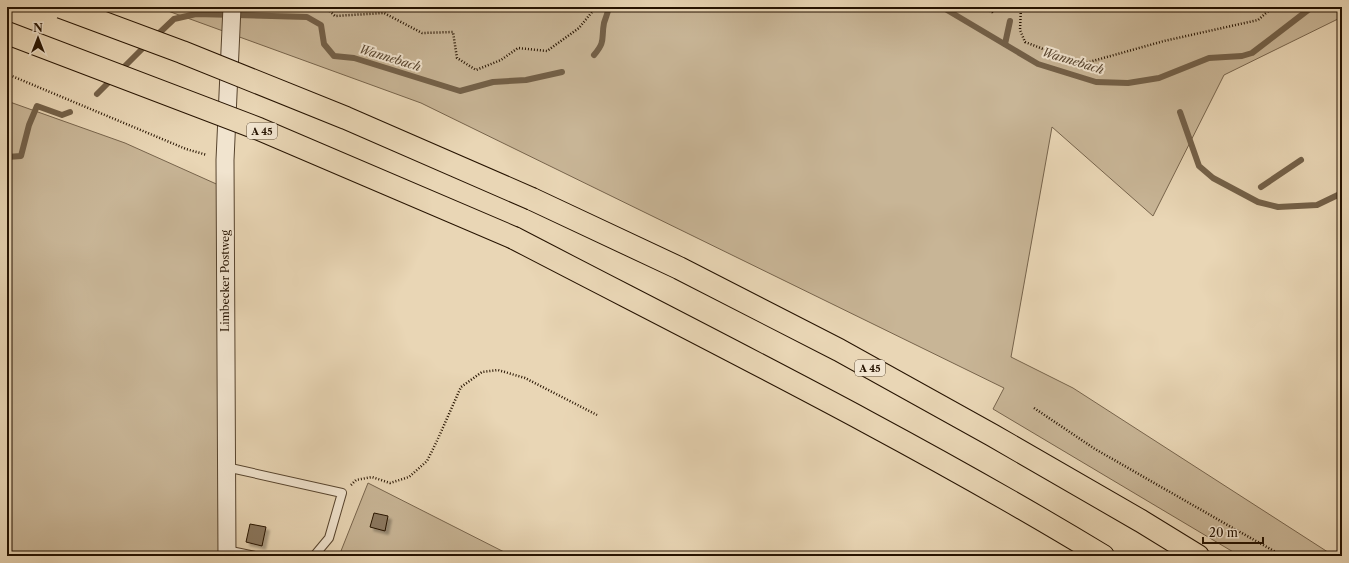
<svg xmlns="http://www.w3.org/2000/svg" width="1349" height="563" viewBox="0 0 1349 563" font-family="'Libre Caslon Text',serif">
<style>
.green{fill:#c8b596;stroke:#77644c}
.lines{fill:none;stroke-linecap:round;stroke-linejoin:round}
.stream{stroke:#736048;stroke-width:6}
.building{fill:#8b785f;stroke:#261301;filter:url(#shadow)}
.service-casing{stroke:#57442e;stroke-width:10}
.minor-casing{stroke:#57442e;stroke-width:19}
.motorway-casing{stroke:#261301;stroke-width:24}
.path{stroke:#261301;stroke-width:2.5;stroke-dasharray:1 2;stroke-linecap:butt}
.service{stroke:#f1e4cf;stroke-width:8}
.minor{stroke:#f1e4cf;stroke-width:17}
.motorway{stroke:#e9d6b5;stroke-width:22}
.motorway-bridge-casing{stroke:#261301;stroke-width:24;stroke-linecap:butt}
.motorway-bridge{stroke:#e9d6b5;stroke-width:22}
.labels{text-anchor:middle;stroke-width:4;stroke-linejoin:round;paint-order:stroke}
.shield{fill:#f1e4cf;stroke:#63523f;stroke-width:1}
.shield-label{font-size:10px;font-weight:bold;fill:#261301}
.street-label{font-size:11px;fill:#261301;stroke:#f1e4cf}
.water-label{font-size:12px;font-style:italic;fill:#5a4731;stroke:#f1e4cf}
</style>
<defs>
<filter id="shadow"><feDropShadow dx="3.5" dy="3.5" stdDeviation="1" flood-color="#0004"/></filter>
</defs>
<rect width="100%" height="100%" fill="#e9d6b5"/>
<filter id="stains"><feTurbulence type="fractalNoise" baseFrequency=".005" numOctaves="4"/><feColorMatrix values="0 0 0 0 .2 0 0 0 0 .09 0 0 0 0 .02 0 0 0 .5 -.17"/></filter>
<radialGradient id="worn" r=".72"><stop offset=".6" stop-color="#630" stop-opacity="0"/><stop offset="1" stop-color="#630" stop-opacity=".3"/></radialGradient>
<!-- green -->
<g class="green">
<path d="M157,7H1342V17L1224,75L1153,216L1052,127L1011,357L1073,388L1334,556H1240L993,409L1004,388L421,103Z"/>
<path d="M7,101L125,143L223,187L227,556H7Z"/>
<path d="M368,483L512,556H339Z"/>
</g>
<g class="lines">
<!-- stream -->
<g class="stream">
<path d="M942,7L1038,64L1096,82L1128,83L1159,78L1209,58L1242,56L1252,53L1312,7"/>
<path d="M155,37L174,19L196,14L307,17L321,25L324,44L334,56L354,58L460,91L493,82L526,80L562,72"/>
<path d="M1005,44L1010,21"/>
<path d="M594,55C606,41 601,39 604,23C606,17 608,12 609,7"/>
<path d="M120,71L147,44"/>
<path d="M97,94L113,78"/>
<path d="M1180,112L1199,166L1213,178L1258,202L1278,207L1317,205L1342,193"/>
<path d="M7,157L21,156L29,125L37,106L62,115L70,112"/>
<path d="M1261,187L1301,160"/>
</g>
</g>
<!-- building -->
<g class="building">
<path d="M374,513L388,516L385,531L370,527Z"/>
<path d="M250,524L266,527L262,546L246,542Z"/>
</g>
<g class="lines">
<defs>
<g id="service">
<path d="M226,467L342,493L329,538L314,556"/>
<path d="M226,550L255,556"/>
</g>
<path id="minor" d="M227,556L225,160L232,7"/>
<g id="motorway">
<path d="M532,199L679,268L839,350L992,435L1141,521L1198,556"/>
<path d="M514,238C712,341 912,440 1103,556"/>
</g>
</defs>
<!-- service casing -->
<use href="#service" class="service-casing"/>
<!-- minor casing -->
<use href="#minor" class="minor-casing"/>
<!-- motorway casing -->
<use href="#motorway" class="motorway-casing"/>
<!-- path -->
<g class="path">
<path d="M325,7L335,16L384,13L422,33L453,32L457,58L476,70L501,60L518,48L547,51L579,28L596,7"/>
<path d="M981,7L992,12L999,7"/>
<path d="M1021,7L1020,30L1025,42L1082,64L1164,41L1258,20L1273,7"/>
<path d="M7,74L186,149L207,155"/>
<path d="M1034,408L1095,449L1231,527L1283,556"/>
<path d="M351,485L356,480L372,477L390,483L409,477L427,461L436,443L461,387L482,372L498,370L525,378L597,415"/>
</g>
<!-- service -->
<use href="#service" class="service"/>
<!-- minor -->
<use href="#minor" class="minor"/>
<!-- motorway -->
<use href="#motorway" class="motorway"/>
<defs>
<g id="motorway-bridge">
<path d="M61,7L182,52L346,118L532,199"/>
<path d="M7,33L259,129L514,238"/>
</g>
</defs>
<!-- motorway-bridge casing -->
<use href="#motorway-bridge" class="motorway-bridge-casing"/>
<!-- motorway-bridge -->
<use href="#motorway-bridge" class="motorway-bridge"/>
</g>
<g class="labels">
<!-- shield labels -->
<g class="shield">
<rect x="247" y="123" width="30" height="16" rx="3"/>
<rect x="855" y="360" width="30" height="16" rx="3"/>
</g>
<g class="shield-label">
<text x="262" y="135">A 45</text>
<text x="870" y="372">A 45</text>
</g>
<!-- street labels -->
<g class="street-label">
<text transform="translate(225 281) rotate(-90)" y="4">Limbecker Postweg</text>
</g>
<!-- water labels -->
<g class="water-label">
<text transform="translate(390 58) rotate(17)" y="4">Wannebach</text>
<text transform="translate(1073 61) rotate(17)" y="4">Wannebach</text>
</g>
</g>
<!-- margin -->
<rect width="1349" height="563" fill="none" stroke="#e9d6b5" stroke-width="24"/>
<rect x="8" y="8" width="1333" height="547" fill="none" stroke="#261301" stroke-width="2"/>
<rect x="12" y="12" width="1325" height="539" fill="none" stroke="#261301"/>
<!-- north arrow -->
<g transform="translate(38 38)" stroke="#f1e4cf" stroke-width="3" paint-order="stroke">
<path d="M0-3L7 15L0 10L-7 15Z" fill="#261301"/>
<text y="-6" font-size="11" font-weight="bold" text-anchor="middle" fill="#261301">N</text>
</g>
<!-- scale -->
<path d="M1203 537v6h60v-6" fill="none" stroke="#261301" stroke-width="2"/>
<text x="1209" y="537" font-size="12" fill="#261301" stroke="#f1e4cf" stroke-width="3" paint-order="stroke">20 m</text>
<rect width="100%" height="100%" filter="url(#stains)"/>
<rect width="100%" height="100%" fill="url(#worn)"/>
</svg>
